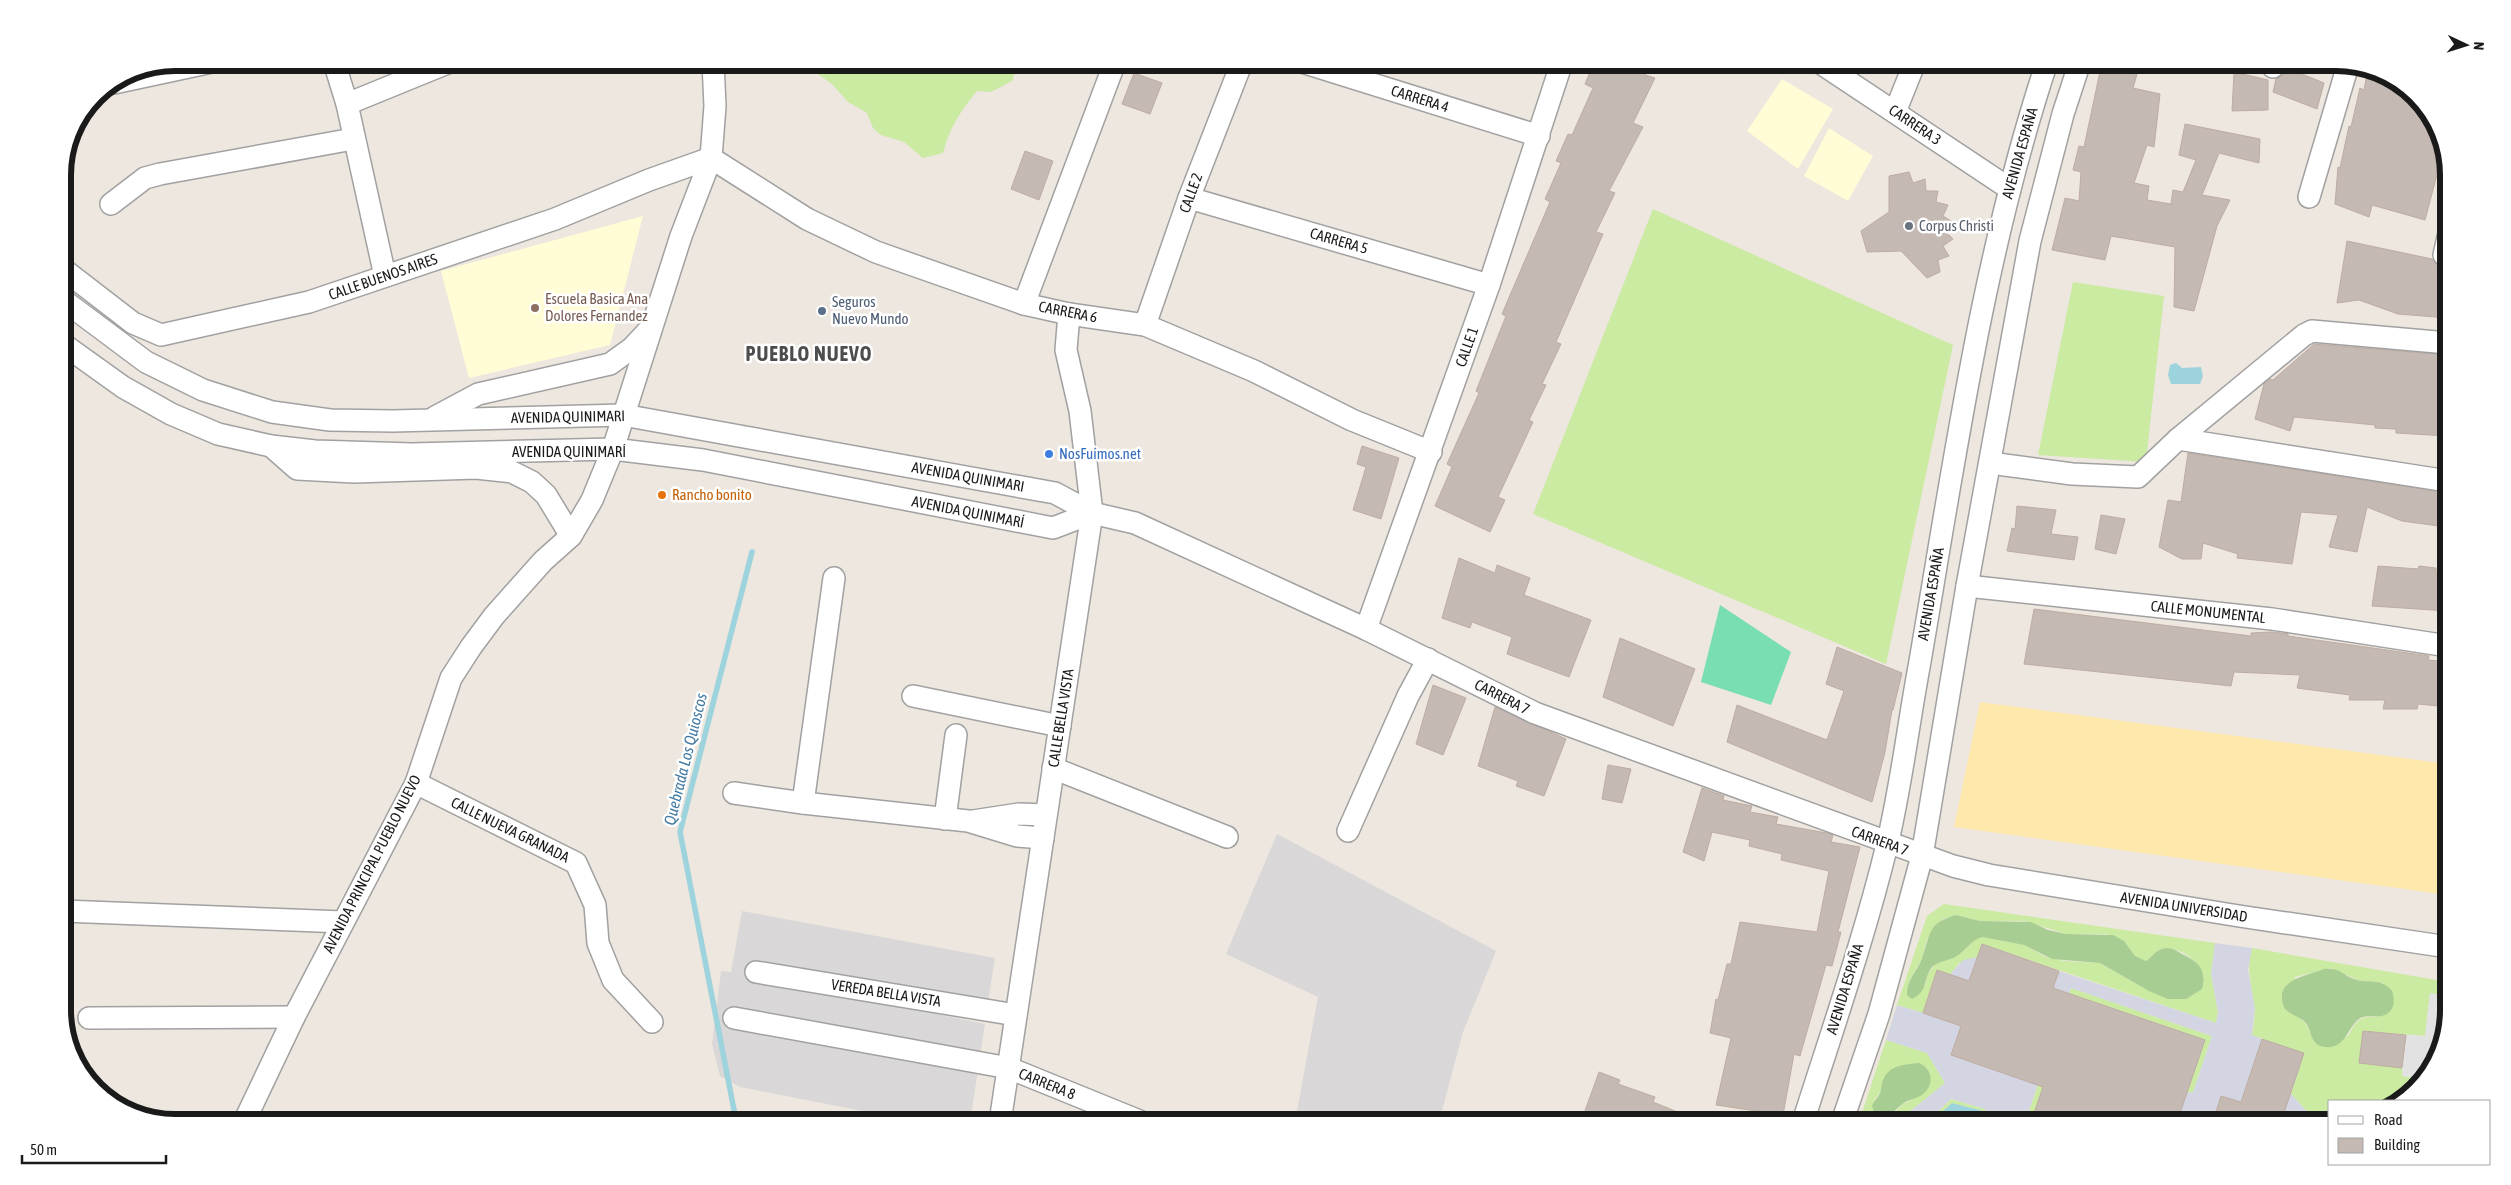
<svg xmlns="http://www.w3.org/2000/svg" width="2511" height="1185" viewBox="0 0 2511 1185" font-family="'Asap Condensed',sans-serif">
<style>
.residential{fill:#d9d7d7}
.education{fill:#fffcd6}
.grass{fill:#cbeaa2;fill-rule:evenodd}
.forest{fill:#a8cd92}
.sand{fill:#ffe8ab}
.pitch{fill:#79dfb0}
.parking{fill:#e2e2e2}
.plaza{fill:#d4d5e2;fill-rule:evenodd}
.water{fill:#9dd3dc}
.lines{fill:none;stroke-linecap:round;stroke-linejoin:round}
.stream{stroke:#9dd3dc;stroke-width:5.5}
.building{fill:#c4b9b3;stroke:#beaca1}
.minor-casing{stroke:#a1a1a1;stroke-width:24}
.minor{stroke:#fff;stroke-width:21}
.worship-dot{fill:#6b7280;stroke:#fff;stroke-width:2}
.education-dot{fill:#8d6e63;stroke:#fff;stroke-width:2}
.service-dot{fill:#5c6f8a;stroke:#fff;stroke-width:2}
.shop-dot{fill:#3f7fe0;stroke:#fff;stroke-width:2}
.food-dot{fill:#e8710a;stroke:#fff;stroke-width:2}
.labels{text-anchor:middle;stroke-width:5;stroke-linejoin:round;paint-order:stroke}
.street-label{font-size:15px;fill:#1a1a1a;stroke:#fff}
.worship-label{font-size:15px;fill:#5b616d;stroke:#fff;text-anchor:start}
.education-label{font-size:15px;fill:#785e54;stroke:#fff;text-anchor:start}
.service-label{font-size:15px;fill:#4e5e75;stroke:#fff;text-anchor:start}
.shop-label{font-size:15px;fill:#366cbe;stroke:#fff;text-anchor:start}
.food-label{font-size:15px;fill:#c56008;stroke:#fff;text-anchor:start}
.water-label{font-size:16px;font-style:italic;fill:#437aa3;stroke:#fff}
.district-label{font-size:20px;font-weight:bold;letter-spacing:1px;fill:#4d4d4d;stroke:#fff}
.rim{fill:none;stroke:#1a1a1a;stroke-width:6}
</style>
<rect width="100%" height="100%" fill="#ede7df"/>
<!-- residential -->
<g class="residential">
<path d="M1277,834L1496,951L1463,1032L1439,1122H1295L1318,997L1226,954Z"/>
<path d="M742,911L995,958L985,1020L736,973L985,1024L970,1122H918L740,1087L720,1076L712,1044L721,971L731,972Z"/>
</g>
<!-- education -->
<g class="education">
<path d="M1782,79L1833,109L1798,169L1747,131Z"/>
<path d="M1829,128L1873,156L1848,201L1804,176Z"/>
<path d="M643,216L610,345L469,378L441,271Z"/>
</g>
<!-- grass -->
<g class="grass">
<path d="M808,63V62L1019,63L1012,81L991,92L977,91C961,110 949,129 943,153L923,158L904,142L881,135L873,128L867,113L848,102L832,84L808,67Z"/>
<path d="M1653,209L1953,345L1886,664L1533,514Z"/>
<path d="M2073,282L2164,296L2146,462L2038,455Z"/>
<path d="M1944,904L2215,943L2211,974L2218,1012L2216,1023L1982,944L1978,957L1959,963L1950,975L1937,971L1923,1013L1897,1005L1927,916ZM1956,915L1980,921H2025L2066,934H2107L2124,941L2135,956L2146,961C2152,957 2155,951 2162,949C2178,945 2201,961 2204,977L2144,988L2100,963L2064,961L2046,957L2024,945L1982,937L1976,939L1956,957L1935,964L1928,974L1925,986L1909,982L1922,958L1927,939L1943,919Z"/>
<path d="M2252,948L2448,982V996L2430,994L2425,1036L2363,1031L2360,1063L2402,1068V1076L2419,1078L2400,1101H2330V1110L2321,1122H2310L2312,1117L2291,1094L2304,1053L2251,1035C2262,1005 2242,978 2252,948ZM2331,968L2358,980L2383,983L2391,1009C2374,1027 2364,1003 2348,1036L2319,1045C2310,1038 2310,1026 2301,1019L2295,977Z"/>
<path d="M2071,988L2212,1036L2193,1092L2187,1093L2205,1040L2074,995L2053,1042Z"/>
<path d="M1886,1040L1927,1053L1945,1083L1897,1122H1859ZM1912,1064L1919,1096L1903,1104L1894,1113L1874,1100L1900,1066Z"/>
<path d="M2050,1067L2032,1122H2025L2044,1068Z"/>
<path d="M1951,1099L1985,1109L1988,1122H1985L1983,1111L1952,1103L1931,1122H1927Z"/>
</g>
<!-- forest -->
<g class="forest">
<path d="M1956,915L1980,921L2031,922L2048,930L2066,934L2113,935L2124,941L2135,956L2146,961C2152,957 2155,951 2162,949C2171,946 2176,951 2184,955C2199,962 2207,971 2202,989L2186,999H2168L2149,991L2100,963L2052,959L2024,945L1982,937C1971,940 1966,950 1957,956C1949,961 1938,961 1932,967C1923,979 1928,992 1912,999L1907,995C1907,979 1917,972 1922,958C1931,934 1927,923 1956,915Z"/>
<path d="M2324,969C2339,967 2342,974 2354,979C2368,984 2381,977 2392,991C2394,998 2395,1004 2391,1010C2382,1022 2369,1012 2359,1019C2346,1029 2346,1049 2325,1047C2309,1045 2313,1030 2304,1021C2298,1016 2291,1015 2285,1009C2271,980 2306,976 2324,969Z"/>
<path d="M1919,1063C1933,1069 1935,1085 1922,1095C1917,1098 1912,1099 1907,1101C1895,1108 1892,1118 1876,1118L1872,1106C1874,1100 1881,1095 1881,1089C1884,1066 1899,1065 1919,1063Z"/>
</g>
<!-- sand -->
<path class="sand" d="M1980,702L2448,764V895L1954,827Z"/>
<!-- pitch -->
<path class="pitch" d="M1720,605L1791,652L1771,705L1701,682Z"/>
<!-- parking -->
<path class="parking" d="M2430,993L2448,996V1010L2440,1053L2419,1078L2402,1076L2406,1035L2425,1036Z"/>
<!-- plaza -->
<path class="plaza" d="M2215,943L2252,948L2248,970L2255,1008L2252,1035L2262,1039L2249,1079L2291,1094L2312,1117L2310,1122H2297L2222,1096L2213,1122H2183L2184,1119L2180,1114L2187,1093L2193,1092L2212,1036L2071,988L2025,1122H1988L1985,1109L1951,1099L1927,1122H1897L1945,1083L1927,1053L1886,1040L1897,1005L1936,1017L1951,973L1963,960L1978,957L2055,983L2059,971L2216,1023L2218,1012L2211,974ZM1978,977L2026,1081L1951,1055Z"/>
<!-- water -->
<g class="water">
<path d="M2176,363L2182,368L2201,367L2203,376L2200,384H2171L2168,375L2170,365Z"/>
<path d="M1952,1103L1983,1111L1985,1122H1931Z"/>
</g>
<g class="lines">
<!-- stream -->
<path class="stream" d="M735,1122L736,1120L680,832L752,552"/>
</g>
<!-- building -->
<g class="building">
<path d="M1594,62H1651L1645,75L1655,78L1633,123L1643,127L1609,191L1615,193L1596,232L1603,234L1556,342L1561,344L1542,384L1546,385L1529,420L1533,422L1498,497L1505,500L1490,532L1435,506L1452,467L1447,464L1479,393L1476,391L1506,316L1502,314L1550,202L1545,199L1561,163L1556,161L1568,134L1572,135L1593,88L1585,84Z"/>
<path d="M2102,62H2119L2137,74L2133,88L2160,94L2154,147L2147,145L2134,183L2149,186L2147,200L2171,204L2173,190L2183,192L2196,160L2179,155L2185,124L2260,139L2259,163L2219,153L2202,195L2230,200L2217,226L2194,311L2174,307L2175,247L2111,236L2105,260L2052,250L2065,198L2079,201L2081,172L2073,170L2079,146L2084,147Z"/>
<path d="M2285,67L2324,83L2317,109L2273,92L2276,79L2284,74Z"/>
<path d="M2368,69L2379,71L2429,112L2443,152L2425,220L2372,205L2369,217L2335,204L2338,167L2340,168L2349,126L2351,127L2360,88L2364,90Z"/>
<path d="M2234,72L2268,80V110L2232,111Z"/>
<path d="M1134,73L1162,83L1150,114L1122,104Z"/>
<path d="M1025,151L1053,161L1039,200L1011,189Z"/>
<path d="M1909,172L1913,183L1925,179L1926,191H1938L1936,202L1948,205L1943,216L1953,222L1945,231L1953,239L1943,246L1949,256L1938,260L1940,272L1927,278L1901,251L1867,252L1861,231L1889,212V176Z"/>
<path d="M2347,241L2432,259L2441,267H2448V318L2398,314L2359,300L2337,303Z"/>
<path d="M2314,344L2448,355V436L2396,433V429L2375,428V425L2294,417L2290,431L2255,419L2264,384L2270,379L2273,380Z"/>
<path d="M1362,446L1399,458L1381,519L1353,510L1366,467L1357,464Z"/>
<path d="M2188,453L2448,493L2446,527L2402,521L2367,507L2357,552L2329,547L2338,515L2301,512L2292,564L2237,558L2238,554L2203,543L2201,559H2182L2159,547L2168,500L2181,502Z"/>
<path d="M2017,506L2056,510L2051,534L2078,537L2074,560L2007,551L2012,528L2015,529Z"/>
<path d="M2101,515L2125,519L2116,554L2095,549Z"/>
<path d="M1459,558L1495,573L1497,565L1530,578L1524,595L1591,620L1569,677L1507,654L1512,637L1472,622L1470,628L1442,618Z"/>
<path d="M2378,566L2418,569L2419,566L2436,568V572L2448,573V611L2372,606Z"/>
<path d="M2034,609L2251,636V633L2272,632L2288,634V636L2429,656L2428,660L2448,662V707L2418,704L2417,709H2383L2385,700H2349L2350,695L2297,688L2300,675L2234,672L2231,686L2024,664Z"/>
<path d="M1620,638L1695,669L1673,726L1603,697Z"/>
<path d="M1837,647L1902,673L1893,710H1892L1885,752L1872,802L1727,742L1737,705L1827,740L1844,691L1826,684Z"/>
<path d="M1433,685L1466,698L1443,755L1416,744Z"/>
<path d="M1495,707L1566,739L1544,796L1516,786L1518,781L1478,766Z"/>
<path d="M1608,765L1631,769L1622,803L1602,799Z"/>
<path d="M1702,788L1724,796L1723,800L1752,806L1750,812L1778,817L1776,824L1827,833L1833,835L1831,842L1860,847L1838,932H1841L1832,966L1826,965L1800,1056L1794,1054L1783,1115L1716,1105L1731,1038L1710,1033L1716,999L1718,1000L1727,964H1731L1740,922L1817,932L1829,871L1781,860L1782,854L1749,846L1750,840L1712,832L1704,861L1683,852Z"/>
<path d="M1982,944L2059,971L2053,988L2205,1040L2177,1122H2031L2043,1087L1951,1055L1961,1026L1923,1013L1937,970L1969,981Z"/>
<path d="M2363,1031L2406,1035L2402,1068L2359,1063Z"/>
<path d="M2262,1039L2304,1053L2281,1122H2213L2221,1096L2241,1102Z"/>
<path d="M1599,1072L1620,1080L1618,1084L1655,1097L1653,1102L1702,1122H1581Z"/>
</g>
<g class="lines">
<defs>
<g id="minor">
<path d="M334,62L347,104L385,276"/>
<path d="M1302,62L1539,136"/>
<path d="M1819,62L2010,189"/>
<path d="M2273,67V62"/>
<path d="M114,83L212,62"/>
<path d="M347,104L450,62"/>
<path d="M1895,112L1915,62"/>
<path d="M2309,197L2348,65"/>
<path d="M1189,198L1489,285"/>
<path d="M111,204L145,178L160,174L353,139"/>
<path d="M2444,255L2448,237"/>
<path d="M63,269L133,323L161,335L309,302L555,219L649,180L711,158L807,219L876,252L1024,304L1069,314L1145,325L1254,371L1352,420L1431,452"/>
<path d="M63,300L146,362L203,390L272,412L330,420L393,421L623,415L1055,493L1092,513L1135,523L1366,629L1535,713L1953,866L1989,875L2239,916L2448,947"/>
<path d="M1024,304L1115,62"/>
<path d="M1145,325L1189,198L1242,62"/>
<path d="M63,344L123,387L171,414L218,434L271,446L315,451L412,454L613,449L703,460L1053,528L1092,513"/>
<path d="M435,417L478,394L610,364L632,348L648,331"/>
<path d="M2178,439L2448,481"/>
<path d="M271,446L297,469L354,472L476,468L512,472L532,482L546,495L571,536"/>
<path d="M1990,463L2072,474L2138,477L2178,439L2304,335L2312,331L2448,343"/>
<path d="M1967,586L2272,619L2448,646"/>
<path d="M1366,629L1489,285L1562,62"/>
<path d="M913,696L1060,726"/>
<path d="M1053,768L1227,837"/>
<path d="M416,783L576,863L595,905L598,943L613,980L652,1022"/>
<path d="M734,793L803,803L968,821L1017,836L1043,838"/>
<path d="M803,803L834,578"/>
<path d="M945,819L956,735"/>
<path d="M973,821L1019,814L1046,815"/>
<path d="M1348,831L1408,696L1428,659"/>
<path d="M63,911L343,922"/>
<path d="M756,972L1016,1015"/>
<path d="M89,1018L294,1017"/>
<path d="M734,1018L1009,1068L1142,1122"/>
<path d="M244,1122L294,1017L416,783L451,678L471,647L494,616L543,561L571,536L592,500L613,449L681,236L711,158L715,106L713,62"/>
<path d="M1000,1122L1092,513L1080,411L1066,350L1069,314"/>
<path d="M1803,1122C1832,1031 1864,939 1887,845C1901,787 1908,726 1919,667C1954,465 1982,258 2047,62"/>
<path d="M1842,1122L1879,1014L1922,856L1967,586L2030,241L2063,114L2080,62"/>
</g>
</defs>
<!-- minor casing -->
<use href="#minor" class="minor-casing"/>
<!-- minor -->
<use href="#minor" class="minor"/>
</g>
<!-- markers -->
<circle class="worship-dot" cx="1909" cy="226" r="5"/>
<circle class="education-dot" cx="535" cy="308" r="5"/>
<circle class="service-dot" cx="822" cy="311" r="5"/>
<circle class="shop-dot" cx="1049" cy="454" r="5"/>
<circle class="food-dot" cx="662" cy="495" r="5"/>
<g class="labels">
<!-- street labels -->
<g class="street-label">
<text transform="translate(1420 99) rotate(17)" y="5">CARRERA 4</text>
<text transform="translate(1915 125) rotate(34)" y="5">CARRERA 3</text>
<text transform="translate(2020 153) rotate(-74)" y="5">AVENIDA ESPAÑA</text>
<text transform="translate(1191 193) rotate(-70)" y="5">CALLE 2</text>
<text transform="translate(1339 241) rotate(16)" y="5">CARRERA 5</text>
<text transform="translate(383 277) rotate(-19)" y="5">CALLE BUENOS AIRES</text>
<text transform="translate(1068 312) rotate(11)" y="5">CARRERA 6</text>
<text transform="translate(1467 347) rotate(-71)" y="5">CALLE 1</text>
<text transform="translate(568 417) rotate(-1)" y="5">AVENIDA QUINIMARI</text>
<text x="569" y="457">AVENIDA QUINIMARÍ</text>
<text transform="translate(968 477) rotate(10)" y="5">AVENIDA QUINIMARI</text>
<text transform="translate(968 512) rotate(11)" y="5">AVENIDA QUINIMARÍ</text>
<text transform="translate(1931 594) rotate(-80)" y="5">AVENIDA ESPAÑA</text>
<text transform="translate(2208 612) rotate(6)" y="5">CALLE MONUMENTAL</text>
<text transform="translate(1502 697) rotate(27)" y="5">CARRERA 7</text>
<text transform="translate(1061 718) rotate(-81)" y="5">CALLE BELLA VISTA</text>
<text transform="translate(510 830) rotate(26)" y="5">CALLE NUEVA GRANADA</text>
<text transform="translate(1880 841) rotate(20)" y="5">CARRERA 7</text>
<text transform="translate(372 864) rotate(-63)" y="5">AVENIDA PRINCIPAL PUEBLO NUEVO</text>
<text transform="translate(2184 907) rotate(9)" y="5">AVENIDA UNIVERSIDAD</text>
<text transform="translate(1845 989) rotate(-73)" y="5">AVENIDA ESPAÑA</text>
<text transform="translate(886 993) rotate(9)" y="5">VEREDA BELLA VISTA</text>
<text transform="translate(1047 1084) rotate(22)" y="5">CARRERA 8</text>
</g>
<!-- worship labels -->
<g class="worship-label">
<text x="1919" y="231">Corpus Christi</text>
</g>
<!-- education labels -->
<g class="education-label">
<text x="545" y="304">Escuela Basica Ana<tspan x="545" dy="17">Dolores Fernandez</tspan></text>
</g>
<!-- service labels -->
<g class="service-label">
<text x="832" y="307">Seguros<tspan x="832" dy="17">Nuevo Mundo</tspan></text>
</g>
<!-- shop labels -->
<g class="shop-label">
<text x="1059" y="459">NosFuimos.net</text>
</g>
<!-- food labels -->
<g class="food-label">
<text x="672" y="500">Rancho bonito</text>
</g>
<!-- water labels -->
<g class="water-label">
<text transform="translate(685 759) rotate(-76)" y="6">Quebrada Los Quioscos</text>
</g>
<!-- district labels -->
<g class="district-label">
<text x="809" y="361">PUEBLO NUEVO</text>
</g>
</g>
<!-- crop -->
<path d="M0 0H2511V1185H0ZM175 71H2336A104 104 0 0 1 2440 175V1010A104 104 0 0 1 2336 1114H175A104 104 0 0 1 71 1010V175A104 104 0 0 1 175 71Z" fill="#fff" fill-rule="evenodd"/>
<path class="rim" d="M175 71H2336A104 104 0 0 1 2440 175V1010A104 104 0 0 1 2336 1114H175A104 104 0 0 1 71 1010V175A104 104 0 0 1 175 71Z"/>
<!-- legend -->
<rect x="2328" y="1100" width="162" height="65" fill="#ffffff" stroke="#a3a3a3"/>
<rect x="2338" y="1116" width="25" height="8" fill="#ffffff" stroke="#a3a3a3"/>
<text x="2374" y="1125" font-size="15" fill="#1a1a1a">Road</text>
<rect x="2338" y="1138" width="25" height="15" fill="#c4b9b3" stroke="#a3a3a3"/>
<text x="2374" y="1150" font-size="15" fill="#1a1a1a">Building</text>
<!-- north arrow -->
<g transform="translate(2466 45) rotate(94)" stroke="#ffffff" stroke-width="4" paint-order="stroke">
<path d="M0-4L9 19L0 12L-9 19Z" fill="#1a1a1a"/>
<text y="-8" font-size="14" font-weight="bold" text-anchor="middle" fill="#1a1a1a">N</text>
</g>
<!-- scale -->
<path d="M22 1155v8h144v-8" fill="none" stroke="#1a1a1a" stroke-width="2.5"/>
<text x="30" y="1155" font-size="15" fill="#1a1a1a" stroke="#ffffff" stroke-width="4" paint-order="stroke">50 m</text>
</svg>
